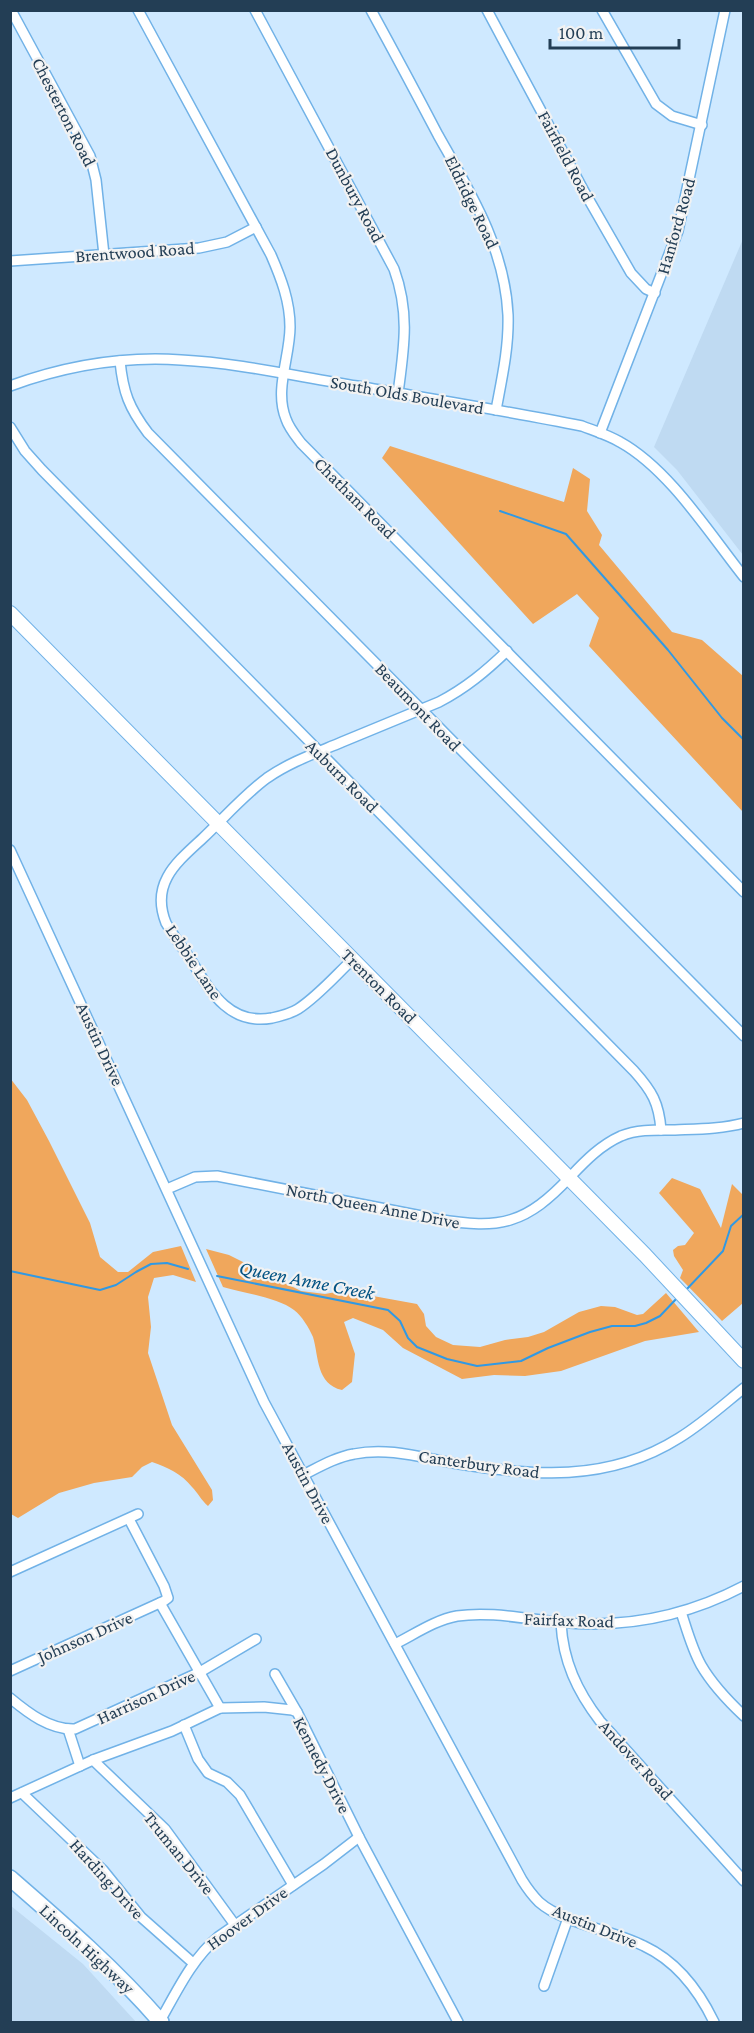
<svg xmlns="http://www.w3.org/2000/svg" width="754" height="2033" viewBox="0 0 754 2033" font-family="'Crimson Pro',serif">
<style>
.built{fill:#bfdaf2}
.green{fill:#f0a75c}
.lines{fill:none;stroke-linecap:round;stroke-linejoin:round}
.stream{stroke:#3099e4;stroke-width:2}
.minor-casing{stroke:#71b2e7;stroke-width:12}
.secondary-casing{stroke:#71b2e7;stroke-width:16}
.primary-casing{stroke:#71b2e7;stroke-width:18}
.minor{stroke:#fff;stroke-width:9}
.secondary{stroke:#fff;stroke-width:14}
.primary{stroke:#fff;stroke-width:15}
.labels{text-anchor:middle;stroke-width:4.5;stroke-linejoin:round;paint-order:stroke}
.street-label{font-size:18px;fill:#233e55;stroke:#f2f2f2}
.water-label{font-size:20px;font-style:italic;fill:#025283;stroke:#f2f2f2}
</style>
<rect width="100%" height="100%" fill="#cfe9ff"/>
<!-- built -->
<g class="built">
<path d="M743,239L744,555H743L677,470L654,447Z"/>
<path d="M11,1906L83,1964L136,2022H11Z"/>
</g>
<!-- green -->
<g class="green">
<path d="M390,446L564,502L573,468L590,479L587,511L602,535L599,545L672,632L702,640L743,676V812L589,646L599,618L577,594L533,624L382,458Z"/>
<path d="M10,1078L27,1100L49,1141L90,1223L100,1257L118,1272H128L153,1252L181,1246L196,1282L173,1275L154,1278L148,1297L151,1327L148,1353L172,1425L212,1490L213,1500L208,1506C201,1500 198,1493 192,1487C182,1474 167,1467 152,1462L142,1467L132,1477L94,1483L59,1493L18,1518L11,1514Z"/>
<path d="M672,1178L700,1189L721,1228L732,1184L743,1195V1303L722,1321L680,1278L683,1270L674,1256L673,1250L678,1246L685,1245L694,1233L659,1193Z"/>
<path d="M206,1249L229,1255L301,1291L325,1294L336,1292L362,1294L417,1304L424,1314L426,1326L436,1337L453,1345L480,1347L505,1340L528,1337L544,1332L579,1312L601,1306L615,1307L637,1315L643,1314L666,1293L699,1332L645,1341L561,1371L525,1376L494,1375L462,1379L403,1348L383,1330L353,1318L344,1322L355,1354L352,1382L342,1390C316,1384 319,1357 313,1337C309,1328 302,1316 294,1310C278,1298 244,1293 223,1287Z"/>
</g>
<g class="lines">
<!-- stream -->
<g class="stream">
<path d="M500,511L566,534L668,650L722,718L744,740"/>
<path d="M10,1271L100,1290L116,1285L136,1272L151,1264L167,1263L188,1269"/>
<path d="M217,1276L388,1310L400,1321L408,1338L417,1347L447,1359L477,1366L521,1361L548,1348L590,1332L612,1326H635L646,1323L660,1316L678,1297"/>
<path d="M685,1291L723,1251L731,1226L744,1214"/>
</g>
<defs>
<g id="minor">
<path d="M11,10L90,156L96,180L104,255"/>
<path d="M138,10L271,255C281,278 290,301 290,327C290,357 274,390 286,419C289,428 295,435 301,443L744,892"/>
<path d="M255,10L394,269C410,313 404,348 398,393"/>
<path d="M371,10C394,52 416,93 438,135C470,192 505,248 508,315C509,347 502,378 496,410"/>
<path d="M487,10L585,193L631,273L646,289L655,293"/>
<path d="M602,10L656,104L672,116L702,125"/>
<path d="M10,261L199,248L227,242L256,227"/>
<path d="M120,361C123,392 129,408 148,433L744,1036"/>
<path d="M10,386C65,366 123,356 181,360C240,363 299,377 357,386C432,399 507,411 582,426C595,431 608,435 620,442C669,469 709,533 744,577"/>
<path d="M10,427L25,451L42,470L634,1071C652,1091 659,1103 661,1130"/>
<path d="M600,433L678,231L725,10"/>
<path d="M10,850L264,1402L522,1880C527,1888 532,1895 539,1902C564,1924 613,1930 644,1946C676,1961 699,1991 714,2022"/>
<path d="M353,959C335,976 318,996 298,1009C290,1014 281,1016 272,1018C228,1026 209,989 189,957C181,946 173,935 166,923C150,883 177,862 203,838C224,818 244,795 267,778C290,762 316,753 342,742C374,729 407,715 439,702C466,688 486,671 507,651"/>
<path d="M167,1189L195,1177L217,1176L437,1219C501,1230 526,1224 571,1176C586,1160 601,1145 621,1136C638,1129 657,1130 675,1130C698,1129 721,1129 744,1123"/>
<path d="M303,1475C319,1467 336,1457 354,1454C387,1447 420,1457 453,1463C531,1476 608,1483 679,1438C702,1424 723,1405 744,1388"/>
<path d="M10,1572L138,1514"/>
<path d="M160,1603L220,1708"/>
<path d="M681,1612C687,1630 692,1649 701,1665C712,1684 728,1701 744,1716"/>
<path d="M561,1623C563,1661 577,1691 600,1721L744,1881"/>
<path d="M395,1644C415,1634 435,1620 457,1616C490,1611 525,1619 558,1622C624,1629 685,1617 744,1586"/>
<path d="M10,1671L164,1601L168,1598L164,1586L129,1519"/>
<path d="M275,1674L297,1712"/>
<path d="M10,1698C28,1713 50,1730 75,1729L200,1672L256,1639"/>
<path d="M184,1725L198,1759L208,1773L227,1782L240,1795L293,1885"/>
<path d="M68,1729L80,1766"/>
<path d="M93,1760L165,1829L235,1925"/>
<path d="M22,1793L103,1870L141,1917L193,1963"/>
<path d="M10,1798L93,1760L172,1731L220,1708L264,1707L292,1710L297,1712L359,1837L458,2022"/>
<path d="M544,1986L568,1918"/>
<path d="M160,2021C177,1991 192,1959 218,1937L324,1864L359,1837"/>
</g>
<path id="secondary" d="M10,613L645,1255L744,1361"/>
<path id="primary" d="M10,1878C63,1924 115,1969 161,2022"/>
</defs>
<!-- minor casing -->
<use href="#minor" class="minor-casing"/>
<!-- secondary casing -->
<use href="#secondary" class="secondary-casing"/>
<!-- primary casing -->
<use href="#primary" class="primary-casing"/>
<!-- minor -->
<use href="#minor" class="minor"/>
<!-- secondary -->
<use href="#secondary" class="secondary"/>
<!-- primary -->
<use href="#primary" class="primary"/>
</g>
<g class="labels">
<!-- street labels -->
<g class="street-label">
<text transform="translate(64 112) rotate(63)" y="6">Chesterton Road</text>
<text transform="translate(566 156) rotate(62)" y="6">Fairfield Road</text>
<text transform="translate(355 195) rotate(62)" y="6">Dunbury Road</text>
<text transform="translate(472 202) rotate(64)" y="6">Eldridge Road</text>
<text transform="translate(676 226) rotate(-74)" y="6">Hanford Road</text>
<text transform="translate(135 252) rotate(-4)" y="6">Brentwood Road</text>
<text transform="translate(407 395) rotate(10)" y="6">South Olds Boulevard</text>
<text transform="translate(355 498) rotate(45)" y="6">Chatham Road</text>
<text transform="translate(418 707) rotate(46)" y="6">Beaumont Road</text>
<text transform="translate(342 776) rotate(45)" y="6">Auburn Road</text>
<text transform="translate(194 962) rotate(56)" y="6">Lebbie Lane</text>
<text transform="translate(379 986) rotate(45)" y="6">Trenton Road</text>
<text transform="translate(100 1044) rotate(65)" y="6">Austin Drive</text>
<text transform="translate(373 1206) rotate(11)" y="6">North Queen Anne Drive</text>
<text transform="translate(479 1464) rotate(8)" y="6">Canterbury Road</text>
<text transform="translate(308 1483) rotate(62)" y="6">Austin Drive</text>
<text transform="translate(569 1620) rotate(2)" y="6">Fairfax Road</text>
<text transform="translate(85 1637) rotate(-24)" y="6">Johnson Drive</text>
<text transform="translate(146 1697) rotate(-25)" y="6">Harrison Drive</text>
<text transform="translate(636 1760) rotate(48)" y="6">Andover Road</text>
<text transform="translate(322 1765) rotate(63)" y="6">Kennedy Drive</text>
<text transform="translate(179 1853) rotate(51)" y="6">Truman Drive</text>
<text transform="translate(107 1879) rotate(48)" y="6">Harding Drive</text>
<text transform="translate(247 1918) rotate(-36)" y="6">Hoover Drive</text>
<text transform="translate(595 1926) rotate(22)" y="6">Austin Drive</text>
<text transform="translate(87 1949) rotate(43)" y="6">Lincoln Highway</text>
</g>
<!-- water labels -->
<g class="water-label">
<text transform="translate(307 1280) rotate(11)" y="7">Queen Anne Creek</text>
</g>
</g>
<!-- border -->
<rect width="754" height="2033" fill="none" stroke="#233e55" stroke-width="24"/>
<!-- scale -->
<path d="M550 39v9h129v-9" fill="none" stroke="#233e55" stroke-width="3"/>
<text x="559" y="39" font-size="18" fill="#233e55" stroke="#f2f2f2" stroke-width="4.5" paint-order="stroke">100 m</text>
</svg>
